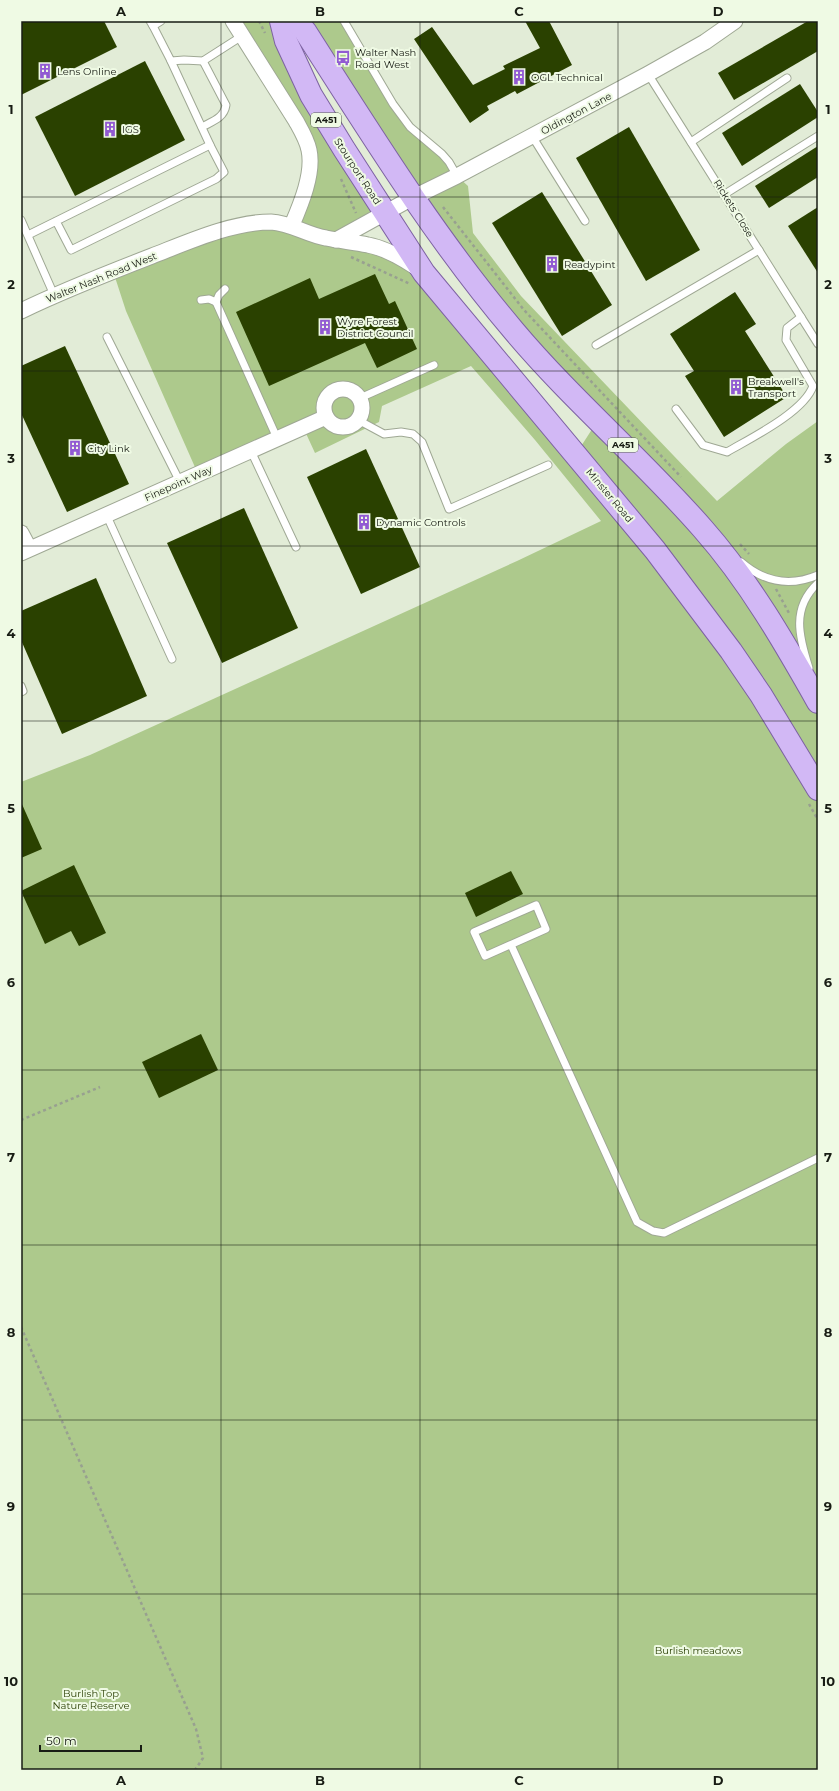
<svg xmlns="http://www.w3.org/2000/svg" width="839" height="1791" viewBox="0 0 839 1791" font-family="Montserrat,sans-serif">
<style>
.green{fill:#adc98c}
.building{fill:#2a4100}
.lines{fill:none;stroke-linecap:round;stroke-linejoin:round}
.service-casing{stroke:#9fa894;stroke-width:9}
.minor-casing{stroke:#9fa894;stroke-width:17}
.primary-casing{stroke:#7d62a2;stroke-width:24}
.path{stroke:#98a090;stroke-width:2.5;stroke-dasharray:3 3;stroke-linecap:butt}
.service{stroke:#fff;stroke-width:7}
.minor{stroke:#fff;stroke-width:15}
.primary{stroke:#d2b8f5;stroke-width:22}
.grid{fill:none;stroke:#181c14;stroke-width:1;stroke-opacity:0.55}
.labels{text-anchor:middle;stroke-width:4;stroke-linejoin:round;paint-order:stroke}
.shield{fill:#effae4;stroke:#585f52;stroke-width:1}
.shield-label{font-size:9px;font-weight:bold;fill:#181c14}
.poi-label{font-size:10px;fill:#181c14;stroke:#effae4;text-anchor:start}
.street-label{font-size:10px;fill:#181c14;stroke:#effae4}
.park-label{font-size:10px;fill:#2d4207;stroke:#effae4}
.neatline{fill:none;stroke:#181c14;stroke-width:1.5}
.grid-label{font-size:13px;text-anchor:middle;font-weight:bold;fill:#181c14}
</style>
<rect width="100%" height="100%" fill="#e2ecd7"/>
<!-- green -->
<path class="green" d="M233,21H281L385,213L337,240L402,258L576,454L598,420L549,370L296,21H344L410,126L442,154L457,176L468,186L473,233L521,296L717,501L786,444L818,421V1770H21V782L90,755L517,561L601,521L535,440L471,366L382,406L379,422L315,453L303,427L198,474L126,311L113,271L232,228L292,225L309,150Z"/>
<!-- building -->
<g class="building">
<path d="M21,21H104L117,47L21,95Z"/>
<path d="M525,21H549L572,65L517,94L515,91L487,106L489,110L470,123L414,39L432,27L473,85L505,69L503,66L540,48Z"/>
<path d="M808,21H818V51L734,100L718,73Z"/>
<path d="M145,61L185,140L75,196L35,117Z"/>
<path d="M800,84L818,112V117L742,166L722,133Z"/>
<path d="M629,127L700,250L646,281L576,158Z"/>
<path d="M818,146V177L769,208L755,186Z"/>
<path d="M542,192L612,305L562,336L492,223Z"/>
<path d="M818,207V273L788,226Z"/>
<path d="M375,274L389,304L395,301L417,349L377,368L365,343L269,386L236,312L310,278L319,299Z"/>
<path d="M735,292L756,324L745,331L787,397L724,437L685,376L694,371L670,334Z"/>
<path d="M65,346L129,484L67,512L21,413V366Z"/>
<path d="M366,449L420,567L361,594L307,477Z"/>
<path d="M244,508L298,628L222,663L167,543Z"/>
<path d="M96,578L147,696L62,734L21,640V611Z"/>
<path d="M21,802L42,849L21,858Z"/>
<path d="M74,865L106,933L79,946L71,931L45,944L21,891Z"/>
<path d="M511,871L523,894L476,917L465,893Z"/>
<path d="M201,1034L218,1070L159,1098L142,1062Z"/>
</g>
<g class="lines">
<defs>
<g id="service">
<path d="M150,21L153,26L161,21"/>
<path d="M344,21L393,104L410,127L442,154L449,162L457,176"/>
<path d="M153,26L171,61L184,60L203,61L242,36"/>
<path d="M171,61L210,145"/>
<path d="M648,74L818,344"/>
<path d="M202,127C213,121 224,118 226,105L203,61"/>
<path d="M532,136L585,221"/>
<path d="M691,142L787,78"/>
<path d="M725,194L818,136"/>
<path d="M21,220L54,295"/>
<path d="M28,235L210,145L224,172L216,179L71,250L56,221"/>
<path d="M201,300L209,299L216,302L219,295L225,289"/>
<path d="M216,302L277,438"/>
<path d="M107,337L180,482"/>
<path d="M596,345L759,250"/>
<path d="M360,398L434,365"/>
<path d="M676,409L703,445L727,452C751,438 804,412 813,386L786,340L787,328L801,317"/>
<path d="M358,420L384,434L401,432L413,434L422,442L449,509L548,465"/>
<path d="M251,451L296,547"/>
<path d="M106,514L172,659"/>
<path d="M741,562C764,582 790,587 818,575"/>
<path d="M809,668C799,637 791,608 818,583"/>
<path d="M21,686L23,691L21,692"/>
<path d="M536,905L546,929L485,956L474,932Z"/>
<path d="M511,945L637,1222L653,1231L664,1233L818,1158"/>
</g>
<g id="minor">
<path d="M233,21L296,121C301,130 307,140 309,150C314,173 301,204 292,225"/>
<path d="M336,240L412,198L457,176L648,74L705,42L735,21"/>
<path d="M21,311C64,290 108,273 152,256C188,242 232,222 271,222C291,223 307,235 326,238C340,241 354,242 368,245C385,248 402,258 417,268"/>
<circle cx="343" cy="408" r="19"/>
<path d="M21,533L29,548"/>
<path d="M21,553L326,417"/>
</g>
<g id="primary">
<path d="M281,21L286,41L311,95L344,149L424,273L655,550L731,651L761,695L818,789"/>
<path d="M296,21L305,31C371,134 435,238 514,331C573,401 643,460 703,529C749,581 784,642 818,702"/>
</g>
</defs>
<!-- service casing -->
<use href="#service" class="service-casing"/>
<!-- minor casing -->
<use href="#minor" class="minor-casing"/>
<!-- primary casing -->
<use href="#primary" class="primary-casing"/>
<!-- path -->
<g class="path">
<path d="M259,21L265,33"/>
<path d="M341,179L356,213"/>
<path d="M443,207L524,310L681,477"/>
<path d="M351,257L410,284"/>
<path d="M740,544L749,554"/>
<path d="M776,589L790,615"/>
<path d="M809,804L818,820"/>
<path d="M21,1120L100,1087"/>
<path d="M21,1327L196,1729L203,1758L195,1770"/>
</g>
<!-- service -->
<use href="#service" class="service"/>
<!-- minor -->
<use href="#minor" class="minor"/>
<!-- primary -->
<use href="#primary" class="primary"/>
</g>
<!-- grid -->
<path class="grid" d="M221,21V1770M420,21V1770M618,21V1770M21,197H818M21,371H818M21,546H818M21,721H818M21,896H818M21,1070H818M21,1245H818M21,1420H818M21,1594H818"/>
<!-- icons -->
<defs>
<symbol id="bus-bare" viewBox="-9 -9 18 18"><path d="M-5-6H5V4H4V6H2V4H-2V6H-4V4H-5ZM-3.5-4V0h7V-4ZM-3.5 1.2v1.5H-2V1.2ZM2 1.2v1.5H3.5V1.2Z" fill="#915ad2" stroke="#effae4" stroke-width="2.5" paint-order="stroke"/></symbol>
<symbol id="building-bare" viewBox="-9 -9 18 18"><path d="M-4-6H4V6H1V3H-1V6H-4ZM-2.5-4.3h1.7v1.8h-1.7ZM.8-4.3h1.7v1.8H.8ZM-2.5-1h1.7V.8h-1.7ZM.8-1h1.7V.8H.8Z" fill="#915ad2" stroke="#effae4" stroke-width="2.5" paint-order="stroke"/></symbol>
</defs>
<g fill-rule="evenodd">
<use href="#bus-bare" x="332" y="47" width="22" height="22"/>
<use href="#building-bare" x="34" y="60" width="22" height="22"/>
<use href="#building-bare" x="508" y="66" width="22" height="22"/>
<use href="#building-bare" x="99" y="118" width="22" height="22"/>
<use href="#building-bare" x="541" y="253" width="22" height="22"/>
<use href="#building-bare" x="314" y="316" width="22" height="22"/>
<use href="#building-bare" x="725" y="376" width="22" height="22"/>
<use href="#building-bare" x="64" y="437" width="22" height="22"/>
<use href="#building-bare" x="353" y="511" width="22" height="22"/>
</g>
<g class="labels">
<!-- shield labels -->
<g class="shield">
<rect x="311" y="113" width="30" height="14" rx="3"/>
<rect x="608" y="438" width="30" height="14" rx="3"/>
</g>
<g class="shield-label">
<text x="326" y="123">A451</text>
<text x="623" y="448">A451</text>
</g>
<!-- poi labels -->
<g class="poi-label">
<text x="355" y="56">Walter Nash<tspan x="355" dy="12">Road West</tspan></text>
<text x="57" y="75">Lens Online</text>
<text x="531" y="81">OGL Technical</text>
<text x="122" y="133">IGS</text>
<text x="564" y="268">Readypint</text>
<text x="337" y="325">Wyre Forest<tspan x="337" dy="12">District Council</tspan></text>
<text x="748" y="385">Breakwell's<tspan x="748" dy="12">Transport</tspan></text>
<text x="87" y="452">City Link</text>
<text x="376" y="526">Dynamic Controls</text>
</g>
<!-- street labels -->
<g class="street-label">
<text transform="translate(576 113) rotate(-28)" y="4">Oldington Lane</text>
<text transform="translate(358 171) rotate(57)" y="4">Stourport Road</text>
<text transform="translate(734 208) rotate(58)" y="4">Rickets Close</text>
<text transform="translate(101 277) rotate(-22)" y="4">Walter Nash Road West</text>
<text transform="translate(178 483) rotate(-24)" y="4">Finepoint Way</text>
<text transform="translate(610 495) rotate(50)" y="4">Minster Road</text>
</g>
<!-- park labels -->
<g class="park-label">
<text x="698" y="1654">Burlish meadows</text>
<text x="91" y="1697">Burlish Top<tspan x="91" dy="12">Nature Reserve</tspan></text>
</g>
</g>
<!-- border -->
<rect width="839" height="1791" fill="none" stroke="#effae4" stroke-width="44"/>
<!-- scale -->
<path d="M40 1745v6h101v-6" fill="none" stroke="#181c14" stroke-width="2"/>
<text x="46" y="1745" font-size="12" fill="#181c14" stroke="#effae4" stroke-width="3" paint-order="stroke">50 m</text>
<rect x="22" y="22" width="795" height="1747" class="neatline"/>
<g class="grid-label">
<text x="121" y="16">A</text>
<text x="320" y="16">B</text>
<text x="519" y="16">C</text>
<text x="718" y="16">D</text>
<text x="11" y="114">1</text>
<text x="828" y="114">1</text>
<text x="11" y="289">2</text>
<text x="828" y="289">2</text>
<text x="11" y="463">3</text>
<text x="828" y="463">3</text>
<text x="11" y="638">4</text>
<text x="828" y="638">4</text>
<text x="11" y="813">5</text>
<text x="828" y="813">5</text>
<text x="11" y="987">6</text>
<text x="828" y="987">6</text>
<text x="11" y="1162">7</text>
<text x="828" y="1162">7</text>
<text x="11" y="1337">8</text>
<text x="828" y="1337">8</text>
<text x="11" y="1511">9</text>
<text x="828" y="1511">9</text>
<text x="11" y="1686">10</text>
<text x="828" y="1686">10</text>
<text x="121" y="1785">A</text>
<text x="320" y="1785">B</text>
<text x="519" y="1785">C</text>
<text x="718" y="1785">D</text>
</g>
</svg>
